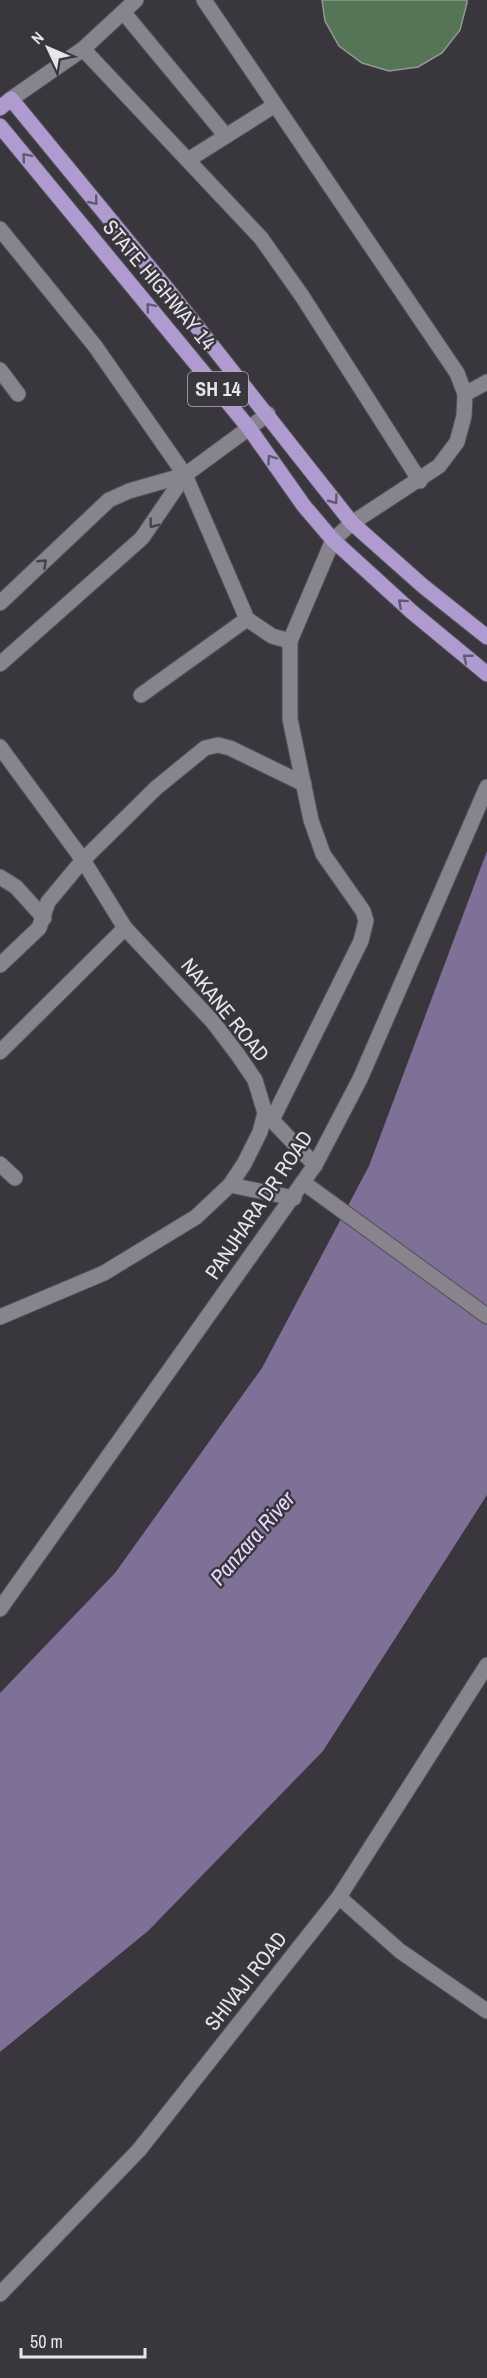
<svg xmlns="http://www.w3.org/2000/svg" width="487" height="2378" viewBox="0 0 487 2378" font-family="'Archivo Narrow',sans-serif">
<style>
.water{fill:#7f7097}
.building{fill:#557556;stroke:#929a92;stroke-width:1.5}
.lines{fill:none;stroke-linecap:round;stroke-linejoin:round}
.minor-casing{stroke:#545258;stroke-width:17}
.major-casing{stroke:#545258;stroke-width:17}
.minor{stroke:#87848d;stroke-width:15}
.major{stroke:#af9bd0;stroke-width:15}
.oneway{stroke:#625971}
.oneway2{stroke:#45424a}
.labels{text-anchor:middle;stroke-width:5;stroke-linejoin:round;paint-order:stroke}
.shield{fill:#39363e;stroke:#b3b0b7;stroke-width:1.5}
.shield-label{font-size:20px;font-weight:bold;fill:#e7e5eb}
.street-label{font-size:21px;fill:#e7e5eb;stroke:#39363e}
.water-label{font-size:22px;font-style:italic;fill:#e5d8ff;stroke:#39363e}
</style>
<rect width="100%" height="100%" fill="#39363e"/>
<!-- water -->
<path class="water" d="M487,851V1495L323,1751L148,1931L0,2052V1693L115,1573L262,1368L369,1166Z"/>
<!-- building -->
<path class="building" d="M322,0H467V3L460,30L442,53L418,67L389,71L362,63L339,46L325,21Z"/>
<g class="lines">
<defs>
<g id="minor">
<path d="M204,0L457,373L465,394L464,416L457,442L439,466L352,523L333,540L290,641V719L311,820L323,854L363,911L366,921L361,941L272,1120"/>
<path d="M124,13L226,136"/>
<path d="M83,49L261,238L302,296L420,481"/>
<path d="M11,99L83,49L136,0"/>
<path d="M188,160L275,105"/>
<path d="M0,229L95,346L185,475L247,619L272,636L290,641"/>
<path d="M0,370L18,394"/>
<path d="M465,394L487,382"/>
<path d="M0,603L109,500L129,491L185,475L268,414"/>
<path d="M0,664L142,538L185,475"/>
<path d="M141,695L247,619"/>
<path d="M0,747L83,860L125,928L213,1022L238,1055L255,1080L265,1113L260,1132L244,1164L230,1185L196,1217L104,1273L0,1317"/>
<path d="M0,877L16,887L44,918"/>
<path d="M0,965L39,928L48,902L83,860L156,788L205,748L218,745L230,748L304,784"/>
<path d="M0,1052L125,928"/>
<path d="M265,1113L315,1165"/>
<path d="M0,1164L15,1178"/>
<path d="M304,1183L487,1316"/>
<path d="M230,1185L294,1198"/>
<path d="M0,1609L315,1165L360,1079L487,787"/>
<path d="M339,1897L400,1951L487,2011"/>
<path d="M0,2294L139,2150L339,1897L487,1665"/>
</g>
<g id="major">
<path d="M0,108L11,99L168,290L352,523L423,586L487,637"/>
<path d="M0,126L249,428L304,506L333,540L412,612L487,674"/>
</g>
</defs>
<!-- minor casing -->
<use href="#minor" class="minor-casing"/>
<!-- major casing -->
<use href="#major" class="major-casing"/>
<!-- minor -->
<use href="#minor" class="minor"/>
<!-- major -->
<use href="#major" class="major"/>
</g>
<!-- one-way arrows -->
<defs><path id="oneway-chevron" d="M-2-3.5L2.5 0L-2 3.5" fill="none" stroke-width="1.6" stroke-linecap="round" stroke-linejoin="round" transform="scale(1.5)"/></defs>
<g class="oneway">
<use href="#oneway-chevron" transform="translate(26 157) rotate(-130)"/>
<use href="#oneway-chevron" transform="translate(94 201) rotate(51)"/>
<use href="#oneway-chevron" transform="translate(150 307) rotate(-130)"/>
<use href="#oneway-chevron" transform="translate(271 459) rotate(-126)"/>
<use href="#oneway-chevron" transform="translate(334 500) rotate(53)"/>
<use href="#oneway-chevron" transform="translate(402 603) rotate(-138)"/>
<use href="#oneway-chevron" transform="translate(467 658) rotate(-141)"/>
</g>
<g class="oneway2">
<use href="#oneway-chevron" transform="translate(153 524) rotate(127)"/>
<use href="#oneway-chevron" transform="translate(43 563) rotate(-43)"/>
</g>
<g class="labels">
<!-- shield labels -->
<rect class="shield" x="188" y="372" width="60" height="34" rx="4.5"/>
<g class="shield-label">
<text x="218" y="396">SH 14</text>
</g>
<!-- street labels -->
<g class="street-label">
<text transform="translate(159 285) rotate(50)" y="7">STATE HIGHWAY 14</text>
<text transform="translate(225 1010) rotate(51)" y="7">NAKANE ROAD</text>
<text transform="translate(259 1205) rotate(-56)" y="7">PANJHARA DR ROAD</text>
<text transform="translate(246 1981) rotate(-52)" y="7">SHIVAJI ROAD</text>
</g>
<!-- water labels -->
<g class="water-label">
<text transform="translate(252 1538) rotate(-49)" y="8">Panzara River</text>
</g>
</g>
<!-- north arrow -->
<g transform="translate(48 48) rotate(314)" stroke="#39363e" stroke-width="4.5" paint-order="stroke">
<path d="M0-4.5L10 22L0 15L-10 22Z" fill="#e7e5eb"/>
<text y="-9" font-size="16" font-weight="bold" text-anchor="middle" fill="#e7e5eb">N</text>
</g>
<!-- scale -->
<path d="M21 2348v9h124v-9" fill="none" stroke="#e7e5eb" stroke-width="3"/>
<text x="30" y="2348" font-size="18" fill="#e7e5eb" stroke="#39363e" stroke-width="4.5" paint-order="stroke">50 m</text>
</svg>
